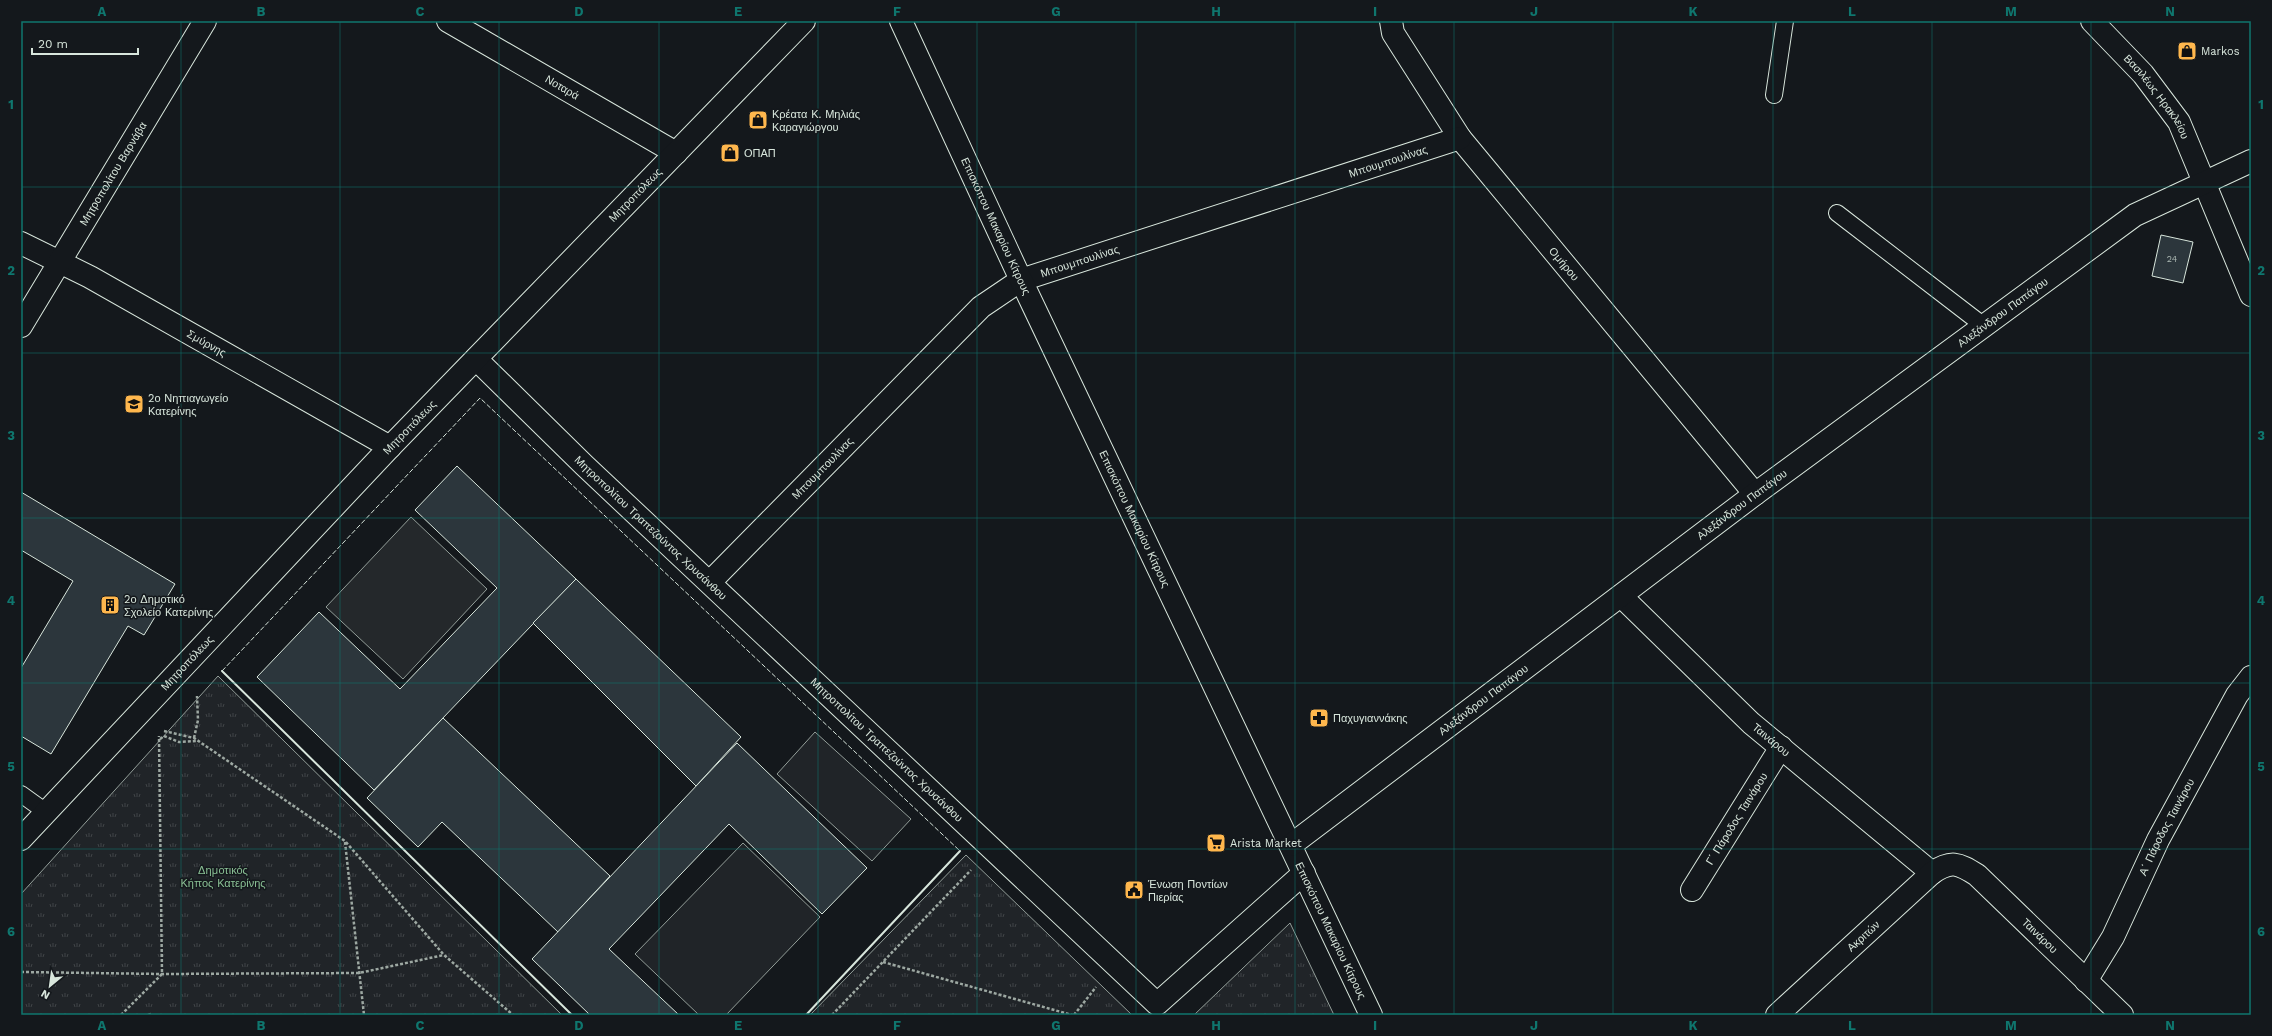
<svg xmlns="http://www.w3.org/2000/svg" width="2272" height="1036" viewBox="0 0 2272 1036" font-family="'Work Sans',sans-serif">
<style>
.grass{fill:#202428;stroke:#939e99}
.park{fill:url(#park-tufts);stroke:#939e99}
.parking{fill:#24282b;stroke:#939e99}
.building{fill:#2c363c;stroke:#d8e6dc}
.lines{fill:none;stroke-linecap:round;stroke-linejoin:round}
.lane-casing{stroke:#d8e6dc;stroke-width:18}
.street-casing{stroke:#d8e6dc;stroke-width:24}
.secondary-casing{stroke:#d8e6dc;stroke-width:24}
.path{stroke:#9da8a2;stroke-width:2.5;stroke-dasharray:3 2;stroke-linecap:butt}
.lane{stroke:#14181c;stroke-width:16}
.street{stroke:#14181c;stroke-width:22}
.secondary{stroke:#14181c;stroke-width:22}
.fence{stroke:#d8e6dc;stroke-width:1;stroke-dasharray:5 2;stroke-linecap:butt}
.wall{stroke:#d8e6dc;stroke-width:2}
.grid{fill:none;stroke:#0f766e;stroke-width:1;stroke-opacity:0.55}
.labels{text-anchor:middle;stroke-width:3;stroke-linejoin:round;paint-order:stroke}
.number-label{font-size:9px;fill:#adbab4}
.poi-label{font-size:11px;fill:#d8e6dc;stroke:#14181c;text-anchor:start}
.street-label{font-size:11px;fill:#d8e6dc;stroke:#14181c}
.park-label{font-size:11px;fill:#8ac095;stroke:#14181c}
.neatline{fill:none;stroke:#0f766e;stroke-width:1.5}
.grid-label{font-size:13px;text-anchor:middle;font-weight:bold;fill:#0f766e}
</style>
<defs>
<pattern id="park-tufts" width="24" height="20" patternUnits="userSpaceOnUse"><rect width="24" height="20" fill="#202428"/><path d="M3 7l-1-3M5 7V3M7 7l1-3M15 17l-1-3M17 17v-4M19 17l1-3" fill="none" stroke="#404447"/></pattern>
</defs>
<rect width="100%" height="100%" fill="#14181c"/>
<!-- grass -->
<g class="grass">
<path d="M815,732L911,819L872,861L777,774Z"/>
<path d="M743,843L820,917L726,1015H699L635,954Z"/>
</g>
<!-- park -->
<g class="park">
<path d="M218,676L562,1015H21V894Z"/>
<path d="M966,855L1132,1015H810Z"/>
<path d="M1290,923L1334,1015H1194Z"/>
</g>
<!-- parking -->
<path class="parking" d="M411,517L487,589L403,679L326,607Z"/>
<!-- building -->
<g class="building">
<path d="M2161,235L2193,242L2183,283L2152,276Z"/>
<path d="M457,466L576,579L374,790L257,677L319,612L400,689L497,588L415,510Z"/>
<path d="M21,492L175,584L144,635L128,626L51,754L21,736V668L73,581L21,550Z"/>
<path d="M576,579L741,737L696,786L533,623Z"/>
<path d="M443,718L610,876L558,932L442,822L418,847L367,798Z"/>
<path d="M737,743L867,868L822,914L729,824L609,949L679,1015H590L532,959Z"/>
</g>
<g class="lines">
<defs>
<g id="lane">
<path d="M1774,95L1785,21"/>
<path d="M1837,213L1984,326"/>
<path d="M21,794L46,812"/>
</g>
<g id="street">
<path id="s1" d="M448,21L676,153"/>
<path id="s2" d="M1391,21L1393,33L1460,138L1755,494"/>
<path id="s3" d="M2092,21L2143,74L2179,122L2251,295"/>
<path id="s4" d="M21,243L90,277L390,447"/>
<path id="s5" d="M21,326L205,21"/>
<path id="s6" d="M476,359L584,465L1157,1004L1304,873"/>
<path id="s7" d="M710,582L981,307L1021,280L1460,138"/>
<path id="s8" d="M1621,596L1751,723L1932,873"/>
<path id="s9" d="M1692,890L1781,747"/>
<path id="s10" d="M2086,981L2113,937L2158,840L2237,695L2251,677"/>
<path id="s11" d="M1777,1015L1932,873C1951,860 1958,863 1977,875L2122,1015"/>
</g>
<g id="secondary">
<path id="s12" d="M901,21L1021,280L1371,1015"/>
<path id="s13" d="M21,839L390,447L804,21"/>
<path id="s14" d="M1291,845L1755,494L2135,215L2251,161"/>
</g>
</defs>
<!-- lane casing -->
<use href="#lane" class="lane-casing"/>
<!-- street casing -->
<use href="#street" class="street-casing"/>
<!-- secondary casing -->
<use href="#secondary" class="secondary-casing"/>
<!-- path -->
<g class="path">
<path d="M164,731L194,738L345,841L444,955L513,1015"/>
<path d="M194,738L198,720L197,696"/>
<path d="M160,739L164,736L179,742L196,741"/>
<path d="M345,842L364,1015"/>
<path d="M883,962L1072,1015"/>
<path d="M21,972L162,974L359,973L444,955"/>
<path d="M121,1015L162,974L159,736"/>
<path d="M148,1015L151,1014"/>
<path d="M832,1015L971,870"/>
<path d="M1074,1015L1096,987"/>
</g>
<!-- lane -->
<use href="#lane" class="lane"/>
<!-- street -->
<use href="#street" class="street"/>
<!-- secondary -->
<use href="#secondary" class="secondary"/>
<!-- fence -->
<path class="fence" d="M222,671L480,398L960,851"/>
<!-- wall -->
<g class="wall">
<path d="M222,671L572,1015"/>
<path d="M806,1015L960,851"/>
</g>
</g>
<!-- grid -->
<path class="grid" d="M181,21V1015M340,21V1015M499,21V1015M659,21V1015M818,21V1015M977,21V1015M1136,21V1015M1295,21V1015M1454,21V1015M1613,21V1015M1773,21V1015M1932,21V1015M2091,21V1015M21,187H2251M21,353H2251M21,518H2251M21,683H2251M21,849H2251"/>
<!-- icons -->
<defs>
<symbol id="shop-square" viewBox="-11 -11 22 22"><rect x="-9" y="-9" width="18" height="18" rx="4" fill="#ffb74d" stroke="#14181c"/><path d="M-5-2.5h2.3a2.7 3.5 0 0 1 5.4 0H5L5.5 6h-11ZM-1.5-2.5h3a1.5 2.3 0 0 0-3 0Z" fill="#111"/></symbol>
<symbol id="school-square" viewBox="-11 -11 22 22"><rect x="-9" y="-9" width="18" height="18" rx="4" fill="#ffb74d" stroke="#14181c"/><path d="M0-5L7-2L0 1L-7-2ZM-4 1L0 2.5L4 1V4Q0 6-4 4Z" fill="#111"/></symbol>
<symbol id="building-square" viewBox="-11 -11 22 22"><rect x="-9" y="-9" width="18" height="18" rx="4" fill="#ffb74d" stroke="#14181c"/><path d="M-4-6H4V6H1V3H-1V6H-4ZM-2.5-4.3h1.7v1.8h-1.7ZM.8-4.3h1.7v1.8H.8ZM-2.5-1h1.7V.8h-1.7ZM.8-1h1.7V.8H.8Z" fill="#111"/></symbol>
<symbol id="pharmacy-square" viewBox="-11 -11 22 22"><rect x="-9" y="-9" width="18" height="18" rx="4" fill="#ffb74d" stroke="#14181c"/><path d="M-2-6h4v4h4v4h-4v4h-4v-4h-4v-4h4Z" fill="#111"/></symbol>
<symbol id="supermarket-square" viewBox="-11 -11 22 22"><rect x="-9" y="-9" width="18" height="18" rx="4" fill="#ffb74d" stroke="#14181c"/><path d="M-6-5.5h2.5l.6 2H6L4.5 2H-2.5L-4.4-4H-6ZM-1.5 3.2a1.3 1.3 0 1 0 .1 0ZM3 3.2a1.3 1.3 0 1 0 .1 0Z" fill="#111"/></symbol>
<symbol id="civic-square" viewBox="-11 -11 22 22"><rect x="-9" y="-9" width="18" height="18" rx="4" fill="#ffb74d" stroke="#14181c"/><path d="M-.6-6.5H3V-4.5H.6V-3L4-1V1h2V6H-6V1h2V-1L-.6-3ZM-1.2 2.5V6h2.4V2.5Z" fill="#111"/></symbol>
</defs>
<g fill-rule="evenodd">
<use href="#shop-square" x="2176" y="40" width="22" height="22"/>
<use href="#shop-square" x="747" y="109" width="22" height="22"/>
<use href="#shop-square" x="719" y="142" width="22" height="22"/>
<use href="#school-square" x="123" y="393" width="22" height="22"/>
<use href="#building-square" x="99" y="594" width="22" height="22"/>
<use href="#pharmacy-square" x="1308" y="707" width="22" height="22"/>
<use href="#supermarket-square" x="1205" y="832" width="22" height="22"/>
<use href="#civic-square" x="1123" y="879" width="22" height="22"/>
</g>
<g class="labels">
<!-- number labels -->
<g class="number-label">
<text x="2172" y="262">24</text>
</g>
<!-- poi labels -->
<g class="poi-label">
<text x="2201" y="55">Markos</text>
<text x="772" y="118">Κρέατα Κ. Μηλιάς<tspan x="772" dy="13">Καραγιώργου</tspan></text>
<text x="744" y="157">ΟΠΑΠ</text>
<text x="148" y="402">2ο Νηπιαγωγείο<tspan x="148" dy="13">Κατερίνης</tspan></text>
<text x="124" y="603">2ο Δημοτικό<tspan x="124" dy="13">Σχολείο Κατερίνης</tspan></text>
<text x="1333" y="722">Παχυγιαννάκης</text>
<text x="1230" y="847">Arista Market</text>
<text x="1148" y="888">Ένωση Ποντίων<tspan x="1148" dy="13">Πιερίας</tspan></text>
</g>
<!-- street labels -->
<g class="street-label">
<text dy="4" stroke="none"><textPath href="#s1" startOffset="132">Νοταρά</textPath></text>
<text dy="4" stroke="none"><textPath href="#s3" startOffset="100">Βασιλέως Ηρακλείου</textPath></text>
<text dy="4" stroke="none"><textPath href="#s7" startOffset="820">Μπουμπουλίνας</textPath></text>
<text dy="4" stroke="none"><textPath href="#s5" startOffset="178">Μητροπολίτου Βαρνάβα</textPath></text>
<text dy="4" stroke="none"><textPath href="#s13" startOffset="890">Μητροπόλεως</textPath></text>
<text dy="4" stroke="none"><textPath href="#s12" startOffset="226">Επισκόπου Μακαρίου Κίτρους</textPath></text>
<text dy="4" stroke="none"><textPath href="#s7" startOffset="496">Μπουμπουλίνας</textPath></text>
<text dy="4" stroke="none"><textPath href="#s2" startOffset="300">Ομήρου</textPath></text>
<text dy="4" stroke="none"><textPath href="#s14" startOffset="889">Αλεξάνδρου Παπάγου</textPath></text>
<text dy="4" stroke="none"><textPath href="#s4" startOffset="211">Σμύρνης</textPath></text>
<text dy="4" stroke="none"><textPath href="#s13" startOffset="566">Μητροπόλεως</textPath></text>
<text dy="4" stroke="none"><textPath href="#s7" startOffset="160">Μπουμπουλίνας</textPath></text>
<text dy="4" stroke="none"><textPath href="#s14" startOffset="565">Αλεξάνδρου Παπάγου</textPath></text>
<text dy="4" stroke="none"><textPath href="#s12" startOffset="550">Επισκόπου Μακαρίου Κίτρους</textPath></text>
<text dy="4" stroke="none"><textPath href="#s6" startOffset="243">Μητροπολίτου Τραπεζούντος Χρυσάνθου</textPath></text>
<text dy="4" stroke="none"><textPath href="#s13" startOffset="242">Μητροπόλεως</textPath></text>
<text dy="4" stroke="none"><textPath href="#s14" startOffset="241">Αλεξάνδρου Παπάγου</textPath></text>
<text dy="4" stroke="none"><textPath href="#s8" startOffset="208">Ταινάρου</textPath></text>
<text dy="4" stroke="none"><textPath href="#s6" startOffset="567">Μητροπολίτου Τραπεζούντος Χρυσάνθου</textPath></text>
<text dy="4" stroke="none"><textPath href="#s9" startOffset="84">Γ΄ Πάροδος Ταινάρου</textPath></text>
<text dy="4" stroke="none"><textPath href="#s10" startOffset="174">Α΄ Πάροδος Ταινάρου</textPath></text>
<text dy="4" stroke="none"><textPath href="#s12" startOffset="1006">Επισκόπου Μακαρίου Κίτρους</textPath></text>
<text dy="4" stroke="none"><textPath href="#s11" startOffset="117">Ακριτών</textPath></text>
<text dy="4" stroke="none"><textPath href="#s11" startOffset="347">Ταινάρου</textPath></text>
</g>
<!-- park labels -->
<g class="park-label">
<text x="223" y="874">Δημοτικός<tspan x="223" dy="13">Κήπος Κατερίνης</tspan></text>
</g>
</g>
<!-- border -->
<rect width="2272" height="1036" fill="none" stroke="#14181c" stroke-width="44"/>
<!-- north arrow -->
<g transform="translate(50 986) rotate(209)" stroke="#14181c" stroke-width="3" paint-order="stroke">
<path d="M0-3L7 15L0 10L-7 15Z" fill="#d8e6dc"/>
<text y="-6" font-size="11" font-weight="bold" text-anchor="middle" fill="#d8e6dc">N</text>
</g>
<!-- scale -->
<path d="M32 48v6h106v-6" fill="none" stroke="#d8e6dc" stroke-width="2"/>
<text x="38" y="48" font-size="12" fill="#d8e6dc" stroke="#14181c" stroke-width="3" paint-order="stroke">20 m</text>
<rect x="22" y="22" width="2228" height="992" class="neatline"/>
<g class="grid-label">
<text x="102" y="16">A</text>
<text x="261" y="16">B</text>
<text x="420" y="16">C</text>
<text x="579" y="16">D</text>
<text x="738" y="16">E</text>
<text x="897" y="16">F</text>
<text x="1056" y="16">G</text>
<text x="1216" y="16">H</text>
<text x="1375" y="16">I</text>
<text x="1534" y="16">J</text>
<text x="1693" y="16">K</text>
<text x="1852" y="16">L</text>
<text x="2011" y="16">M</text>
<text x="2170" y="16">N</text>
<text x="11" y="109">1</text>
<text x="2261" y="109">1</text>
<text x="11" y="275">2</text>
<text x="2261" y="275">2</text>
<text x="11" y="440">3</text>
<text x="2261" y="440">3</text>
<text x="11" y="605">4</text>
<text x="2261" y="605">4</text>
<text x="11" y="771">5</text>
<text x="2261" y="771">5</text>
<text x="11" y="936">6</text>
<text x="2261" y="936">6</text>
<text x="102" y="1030">A</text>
<text x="261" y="1030">B</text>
<text x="420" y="1030">C</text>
<text x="579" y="1030">D</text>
<text x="738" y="1030">E</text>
<text x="897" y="1030">F</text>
<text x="1056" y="1030">G</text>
<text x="1216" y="1030">H</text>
<text x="1375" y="1030">I</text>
<text x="1534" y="1030">J</text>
<text x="1693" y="1030">K</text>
<text x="1852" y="1030">L</text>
<text x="2011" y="1030">M</text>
<text x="2170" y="1030">N</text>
</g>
</svg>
